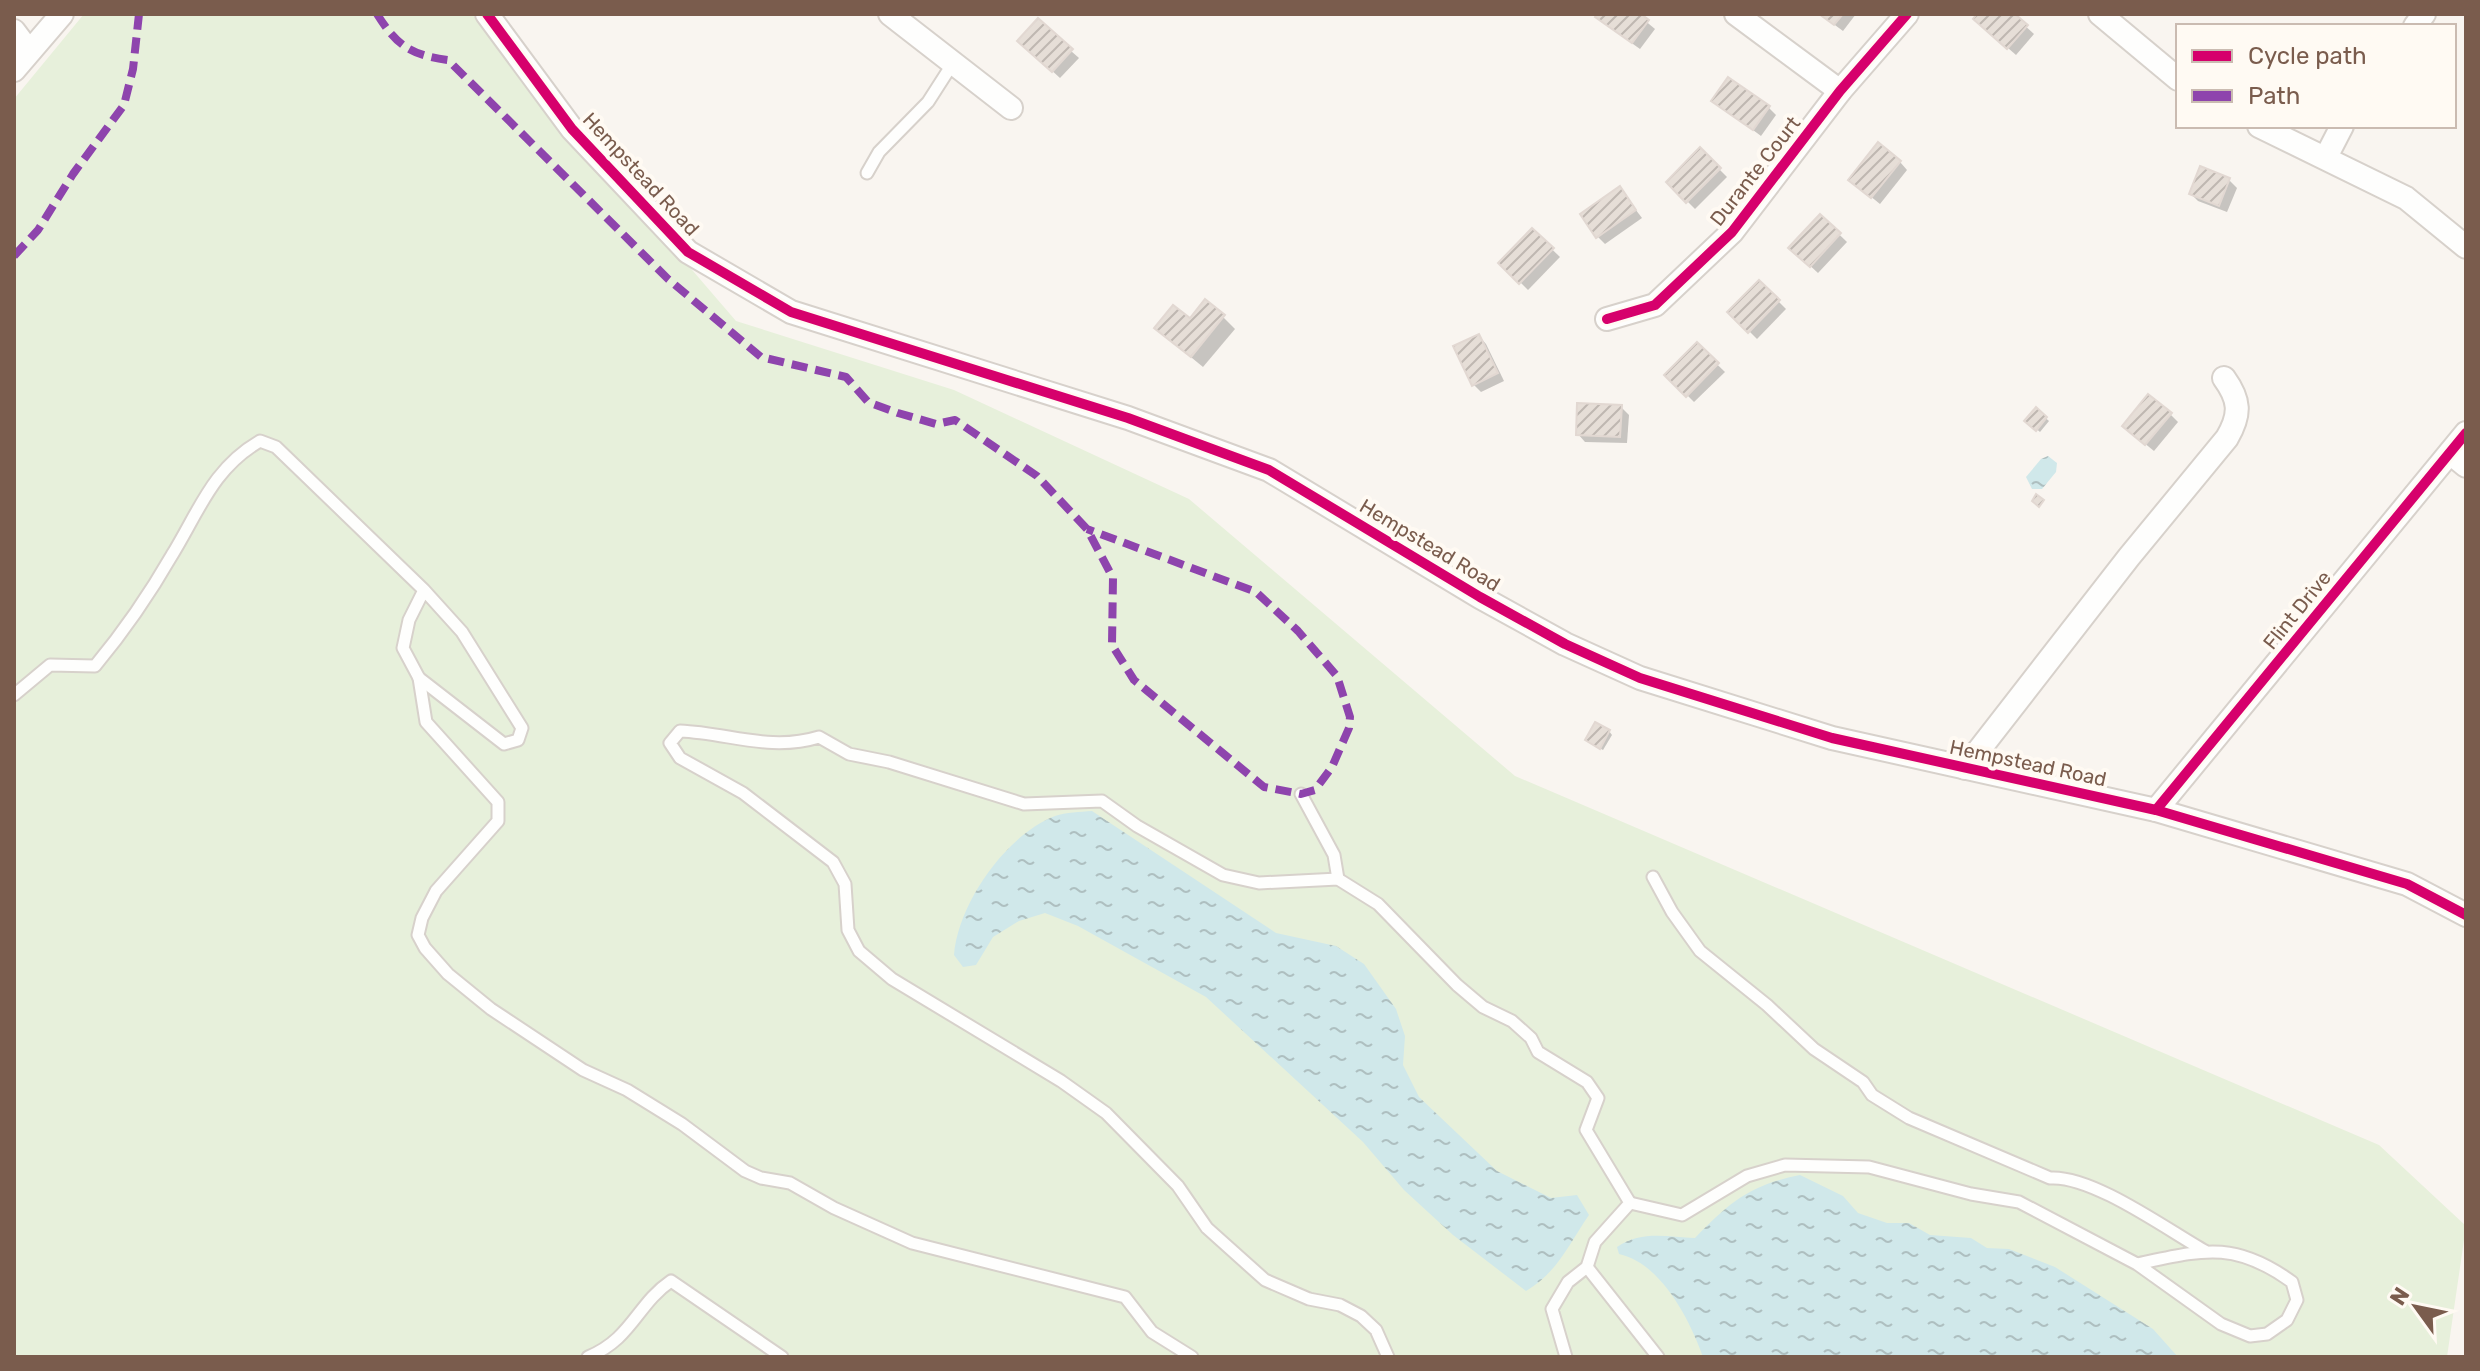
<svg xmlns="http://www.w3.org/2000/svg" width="2480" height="1371" viewBox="0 0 2480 1371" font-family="Rubik,sans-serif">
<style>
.green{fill:#e7f0db}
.water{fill:url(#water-ripples)}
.shadow{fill:#0003}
.building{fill:url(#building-hatch);stroke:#e2d8d2;stroke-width:2}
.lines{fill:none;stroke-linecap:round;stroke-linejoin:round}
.lane-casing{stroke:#d7d1cb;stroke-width:15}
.street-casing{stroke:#d7d1cb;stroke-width:26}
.lane{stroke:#fefefd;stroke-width:11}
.street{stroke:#fefefd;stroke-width:22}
.quiet{stroke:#8e44ad;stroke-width:8;stroke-dasharray:16 8;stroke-linecap:butt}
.cycleway-casing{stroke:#fffaf3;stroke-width:15}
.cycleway{stroke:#d6006c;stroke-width:10}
.labels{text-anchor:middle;stroke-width:8;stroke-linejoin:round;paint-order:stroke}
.street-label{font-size:20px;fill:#7a5c4d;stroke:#fffaf3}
</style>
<defs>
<pattern id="water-ripples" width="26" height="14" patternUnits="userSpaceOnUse" patternTransform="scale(2)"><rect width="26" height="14" fill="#d0e8ea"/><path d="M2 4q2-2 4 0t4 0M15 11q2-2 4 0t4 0" fill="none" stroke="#aebfc0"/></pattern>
<pattern id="building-hatch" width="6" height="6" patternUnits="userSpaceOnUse" patternTransform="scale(2)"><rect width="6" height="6" fill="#e6ded7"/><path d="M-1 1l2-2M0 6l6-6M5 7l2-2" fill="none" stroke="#bfb7b1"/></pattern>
</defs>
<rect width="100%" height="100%" fill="#f9f5f0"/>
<!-- green -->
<path class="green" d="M84,14H472L736,321L954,390L1189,499L1515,776L2379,1145L2466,1226L2447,1357H14V99Z"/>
<!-- water -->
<g class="water">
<path d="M2048,456L2057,463L2056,472L2042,489H2032L2026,477L2041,459Z"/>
<path d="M1092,811L1276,933L1336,946L1364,964L1396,1009L1405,1036L1403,1065L1419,1097L1497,1171L1551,1198L1577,1195L1589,1215C1569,1244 1557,1273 1526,1291L1453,1235L1404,1190L1363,1142L1206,997L1078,926L1045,913L1019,921L993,937L976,965L963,967L954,955C958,903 1006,835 1055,816C1066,812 1080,812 1092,811Z"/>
<path d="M1800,1175L1843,1196L1858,1213L1887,1223H1909L1930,1235L1971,1238L1987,1248L2009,1249L2055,1267L2153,1329L2178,1357H1703C1690,1320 1661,1263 1619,1254L1617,1247C1641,1230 1668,1237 1695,1238C1730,1202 1750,1185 1800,1175Z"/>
</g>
<!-- shadow -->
<g class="shadow">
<path d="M1600,14H1637L1655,29L1640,49L1605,24Z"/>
<path d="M1820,14H1856L1843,31Z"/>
<path d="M1979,14H2012L2034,34L2016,55L1983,26Z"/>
<path d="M1027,48L1071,51L1079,58L1060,78Z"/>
<path d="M1714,101L1769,108L1776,115L1761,136Z"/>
<path d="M1700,150L1727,177L1695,209L1668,182Z"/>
<path d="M1900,162L1907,170L1880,204L1859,187Z"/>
<path d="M2201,169L2229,180L2237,188L2227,212L2198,201L2191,194Z"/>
<path d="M1620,189L1642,218L1605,244L1598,237Z"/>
<path d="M1820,216L1847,242L1818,273L1791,248Z"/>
<path d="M1532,230L1560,257L1528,290L1501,263Z"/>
<path d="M1759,282L1786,309L1757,339L1730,312Z"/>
<path d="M1223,317L1235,329L1203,367L1169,339L1190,321Z"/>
<path d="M1479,336L1486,344L1504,381L1481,392L1474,385Z"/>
<path d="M1697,345L1725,372L1694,402L1667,375Z"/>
<path d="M1621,407L1629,415L1627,443L1585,442L1578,434Z"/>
<path d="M2036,410L2049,421L2040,432L2027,421Z"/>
<path d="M2170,414L2178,422L2154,451L2132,433Z"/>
<path d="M1609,731L1612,735L1603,750L1590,743Z"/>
</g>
<!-- building -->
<g class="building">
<path d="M1597,14H1641L1649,20L1632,43L1595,17Z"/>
<path d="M1819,14H1843L1834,25Z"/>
<path d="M1977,14H2015L2028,25L2007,49L1973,19Z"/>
<path d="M1038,18L1073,49L1052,72L1017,41Z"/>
<path d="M1728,77L1770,106L1753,130L1711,101Z"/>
<path d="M1878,142L1901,161L1871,198L1848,180Z"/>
<path d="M1700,147L1721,168L1686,203L1666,182Z"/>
<path d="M2200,166L2230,178L2219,206L2189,194Z"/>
<path d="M1620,186L1636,210L1596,238L1580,214Z"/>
<path d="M1820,214L1841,233L1810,267L1788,248Z"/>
<path d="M1532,228L1554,248L1519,284L1498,263Z"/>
<path d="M1759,280L1780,300L1748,333L1727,312Z"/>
<path d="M1205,299L1225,315L1191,357L1154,328L1173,305L1190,318Z"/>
<path d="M1479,334L1498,373L1472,386L1453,346Z"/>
<path d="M1697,342L1719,363L1686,397L1664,375Z"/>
<path d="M2148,394L2172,413L2145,445L2122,426Z"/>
<path d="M1577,403L1622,405L1620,437L1576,435Z"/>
<path d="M2036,407L2047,417L2036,431L2024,421Z"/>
<path d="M2036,494L2044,500L2039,507L2032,501Z"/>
<path d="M1595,722L1610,730L1600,749L1585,740Z"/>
</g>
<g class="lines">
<defs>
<g id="lane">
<path d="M867,173L879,152L928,102L953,63"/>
<path d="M419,678L426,722L498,802V821L436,891L422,918L418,935L425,948L448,974L491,1009L583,1070L627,1090L682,1124L745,1171L761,1178L790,1183L834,1208L912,1243L1125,1297L1152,1332L1192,1357"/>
<path d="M14,695L50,665L95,666C125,630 149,595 172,555C199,511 213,468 260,441L276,447L424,590L462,632L522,728L518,740L504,744L419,678L403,648L409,620L424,590"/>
<path d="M1301,794L1334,855L1338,879"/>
<path d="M1653,877L1672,912L1700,951L1767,1005L1814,1049L1863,1082L1872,1095L1909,1118L2050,1178C2092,1175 2166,1229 2205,1251"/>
<path d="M1630,1203L1682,1215L1747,1176L1785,1165L1869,1167L1971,1194L2019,1202L2137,1264L2221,1324L2250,1336L2267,1334L2287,1320L2297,1300L2292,1282C2234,1240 2203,1250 2137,1264"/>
<path d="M1587,1267L1658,1357"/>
<path d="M588,1357C632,1339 637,1304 671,1281L782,1357"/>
<path d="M1388,1357L1376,1330L1361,1316L1340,1305L1309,1299L1265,1280L1207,1228L1178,1186L1106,1113L1061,1081L892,979L859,951L848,930L845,884L833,862L743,793L680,758L670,743L680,731C729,733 770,752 819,737L849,754L889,762L1024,804L1102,801L1137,826L1223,875L1259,883L1338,879L1378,904L1457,985L1483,1007L1512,1021L1531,1038L1538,1052L1587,1082L1598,1098L1586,1130L1630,1203L1595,1242L1587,1267L1568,1282L1552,1309L1566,1357"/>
</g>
<g id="street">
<path d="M487,14L572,129L688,252L791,312L1128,418L1269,470L1480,597L1565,644L1640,678L1832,738L2156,810L2407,884L2466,915"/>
<path d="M890,14L1011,108"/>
<path d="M1736,14L1840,91"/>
<path d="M2100,14L2178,79"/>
<path d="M2415,26L2424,14"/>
<path d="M14,31L29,51"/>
<path d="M14,70L62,14"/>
<path d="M2259,126L2406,198L2466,247"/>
<path d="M2326,157L2342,126"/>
<path d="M1607,319L1655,305L1732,232L1840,91L1907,14"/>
<path d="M2450,453L2466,466"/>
<path d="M1965,768L2129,557L2227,438C2241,414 2240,400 2224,378"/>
<path d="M2156,810L2466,433"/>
</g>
</defs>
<!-- lane casing -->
<use href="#lane" class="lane-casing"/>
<!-- street casing -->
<use href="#street" class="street-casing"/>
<!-- lane -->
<use href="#lane" class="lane"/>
<!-- street -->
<use href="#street" class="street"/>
<!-- quiet -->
<g class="quiet">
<path d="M377,14C397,46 411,55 448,60L668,279L761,357L846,377L868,402L898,413L936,424L955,420L1037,476L1087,529L1113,578L1112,645L1134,680L1264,787L1301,794L1315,790L1332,767L1349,728L1350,717L1337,676L1298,631L1256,592L1087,529"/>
<path d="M14,256L38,230L73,174L124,105L133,69L139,14"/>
</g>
<defs>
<g id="cycleway">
<path d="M487,14L572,129L688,252L791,312L1128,418L1269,470L1480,597L1565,644L1640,678L1832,738L2156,810L2407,884L2466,915"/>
<path d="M1607,319L1655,305L1732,232L1840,91L1907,14"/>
<path d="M2156,810L2466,433"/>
</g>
</defs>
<!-- cycleway casing -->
<use href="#cycleway" class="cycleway-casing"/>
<!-- cycleway -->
<use href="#cycleway" class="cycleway"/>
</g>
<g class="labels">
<!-- street labels -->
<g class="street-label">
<text transform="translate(1755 171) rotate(-52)" y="7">Durante Court</text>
<text transform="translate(641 174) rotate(47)" y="7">Hempstead Road</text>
<text transform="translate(1430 545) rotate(31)" y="7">Hempstead Road</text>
<text transform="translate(2297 610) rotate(-51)" y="7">Flint Drive</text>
<text transform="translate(2028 763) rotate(12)" y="7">Hempstead Road</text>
</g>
</g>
<!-- border -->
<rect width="2480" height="1371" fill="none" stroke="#7a5c4d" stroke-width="32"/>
<!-- legend -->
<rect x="2176" y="24" width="280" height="104" fill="#fffaf3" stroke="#cabbb1" stroke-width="2"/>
<rect x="2192" y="50" width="40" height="12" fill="#d6006c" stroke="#cabbb1" stroke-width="2"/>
<text x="2248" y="64" font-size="24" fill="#7a5c4d">Cycle path</text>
<rect x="2192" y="90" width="40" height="12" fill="#8e44ad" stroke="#cabbb1" stroke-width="2"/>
<text x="2248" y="104" font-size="24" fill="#7a5c4d">Path</text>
<!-- north arrow -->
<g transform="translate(2416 1307) rotate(303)" stroke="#fffaf3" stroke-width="6" paint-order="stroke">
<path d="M0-6L14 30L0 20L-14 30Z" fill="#7a5c4d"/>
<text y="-12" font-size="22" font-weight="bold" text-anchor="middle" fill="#7a5c4d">N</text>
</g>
</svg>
